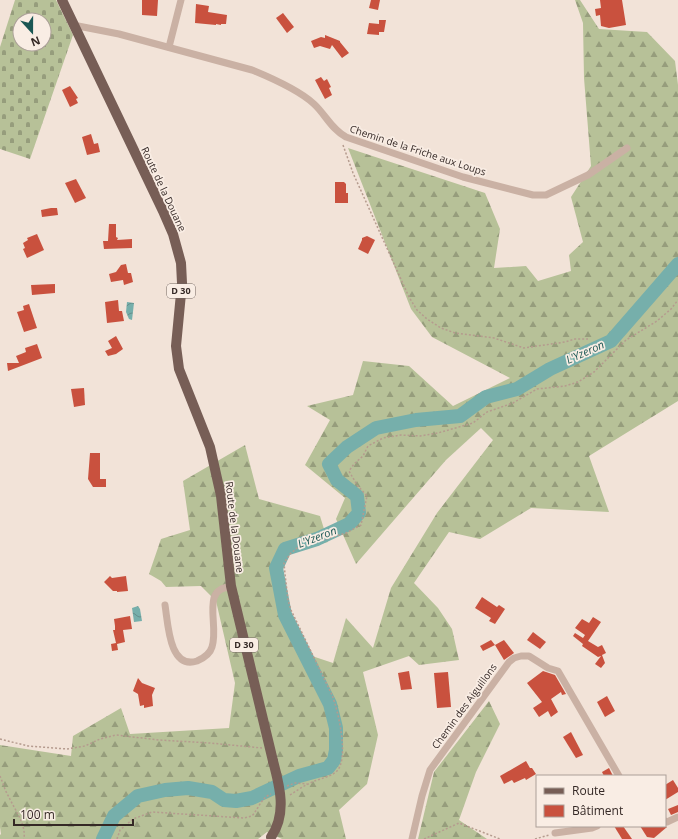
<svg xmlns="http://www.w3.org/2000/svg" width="678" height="839" viewBox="0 0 678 839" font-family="'Open Sans',sans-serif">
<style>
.forest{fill:url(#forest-firs)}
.cemetery{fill:url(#cemetery-stones);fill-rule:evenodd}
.water{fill:url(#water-waves)}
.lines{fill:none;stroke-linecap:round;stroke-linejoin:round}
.river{stroke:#76afab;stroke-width:14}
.building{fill:#c9513e}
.path{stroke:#b59b8e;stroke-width:1.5;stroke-dasharray:2 2;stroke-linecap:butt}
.street{stroke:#cab1a4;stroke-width:7}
.primary{stroke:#775e56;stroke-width:10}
.primary-bridge{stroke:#775e56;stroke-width:10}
.labels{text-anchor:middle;stroke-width:3.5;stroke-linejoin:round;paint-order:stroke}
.shield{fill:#f9ede4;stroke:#70645f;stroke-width:1}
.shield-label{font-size:9px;font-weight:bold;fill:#352926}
.street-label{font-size:10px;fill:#352926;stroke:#f9ede4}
.water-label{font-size:11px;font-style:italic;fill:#1a5754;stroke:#f9ede4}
</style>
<defs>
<pattern id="forest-firs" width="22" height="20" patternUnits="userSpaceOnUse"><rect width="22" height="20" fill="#b7c198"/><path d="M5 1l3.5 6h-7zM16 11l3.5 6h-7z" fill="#969d7c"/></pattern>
<pattern id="cemetery-stones" width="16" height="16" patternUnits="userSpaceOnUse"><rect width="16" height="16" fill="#b7c198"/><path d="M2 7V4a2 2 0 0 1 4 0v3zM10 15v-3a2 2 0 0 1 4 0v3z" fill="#969d7c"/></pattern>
<pattern id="water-waves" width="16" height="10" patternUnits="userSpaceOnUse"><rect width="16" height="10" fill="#76afab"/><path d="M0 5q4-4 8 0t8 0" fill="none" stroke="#628e8b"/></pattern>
</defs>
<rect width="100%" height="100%" fill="#f2e3d8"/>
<!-- forest -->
<g class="forest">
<path d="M575,0H580L599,29L647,32L675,61L678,85V401L589,456L609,512L531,508L480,539L449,532L414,583L438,608L452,629L459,660L419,665L409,656L363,672L378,735L367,784L339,810L346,839H282L267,832L258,839H0V835L1,834L0,827V745L71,756L73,736L121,708L130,734L229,728L235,683L216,601L201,586L166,587L161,581L149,574L161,539L190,530L183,481L245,445L259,499L320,516L328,542L288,552L280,568L288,611L309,655L333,663L346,618L373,648L391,588L437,513L493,440L481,428L446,460L356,564L336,519L345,498L305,465L330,420L307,406L353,395L363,361L409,366L453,406L510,378L432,337L411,309L348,148L485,193L500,229L494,268L526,266L538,281L571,271L569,255L583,242L571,197L591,166L584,78L583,23Z"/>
<path d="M489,701L500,724L476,772L459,820L487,839H418L434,772Z"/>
</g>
<!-- cemetery -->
<path class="cemetery" d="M15,0H56L73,35L30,159L0,149V47ZM20,20H44V44H20Z"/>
<!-- water -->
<g class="water">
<path d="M127,302L134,303L132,320L129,319L126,312Z"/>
<path d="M138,606L140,609L142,621L134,622L132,608Z"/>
</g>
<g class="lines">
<!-- river -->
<path class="river" d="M103,839L114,816L138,796L165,790L188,788L212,792L224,800L236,801L252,798L299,776L328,768L334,760L336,750V728L330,704L285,615L276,568L285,549L317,539L349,524L359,513L357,496L337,480L329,464L347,447L376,428L416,420L460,416L486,397L517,389L550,369L611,341L678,264"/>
</g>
<!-- building -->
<g class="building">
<path d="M142,0H158L157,16L142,15Z"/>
<path d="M371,0H380L378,10L369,8Z"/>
<path d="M600,0H622L626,25L609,28L601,26L600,15L596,16L595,9L601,8Z"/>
<path d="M196,4L209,6L208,12L227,15L226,24H221V25L216,24V25L195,23Z"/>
<path d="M283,13L294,27L287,33L276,18Z"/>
<path d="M379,20H386L384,32H379V35L367,34L369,23L379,24Z"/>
<path d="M325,35L340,41V42L349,53L342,58L332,45L330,49L320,46L314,48L311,41L321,37L325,38Z"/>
<path d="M321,77L324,81L327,79L331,87L329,88L332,95L325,99L315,80Z"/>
<path d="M70,86L78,98L76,99L78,103L70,107L62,90Z"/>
<path d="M91,134L94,144L98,143L100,152L87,155L82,137Z"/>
<path d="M76,179L86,198L75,203L65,183Z"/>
<path d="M335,182H344L346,184V193H348V203H335Z"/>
<path d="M51,208H57L58,215L42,217L41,210Z"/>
<path d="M109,224H116V237L118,238L117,240L132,239V248L104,249L103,241H108Z"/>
<path d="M37,234L44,250L27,258L23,249L25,248L23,243L28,240L27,238Z"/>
<path d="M367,236L375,240L368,254L358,249L362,240V238Z"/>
<path d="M126,264L128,273H131L133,282L124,285L123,280L111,282L109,274L116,272L121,265Z"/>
<path d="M55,284V293L32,295L31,285Z"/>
<path d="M118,300L119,311H122L124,321L107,323L105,302Z"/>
<path d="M29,304L37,328L24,332L17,312L24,310L23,306Z"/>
<path d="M116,336L123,349L116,354L108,356L105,351L112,348L108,341Z"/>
<path d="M37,344L42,358L8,371L7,363H19L16,356L26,352L25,348Z"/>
<path d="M84,388L85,405L74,407L71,389Z"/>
<path d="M90,453H100V479H106V487H93L88,479Z"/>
<path d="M110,576L112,578L126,576L128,591L117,592V591H113L104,582Z"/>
<path d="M482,597L497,607L499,605L505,609L495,624L489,621L491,618L475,608Z"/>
<path d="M130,616L132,629L123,630L125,642L117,644L118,650L112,651L111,644L116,643L113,630H115V626L114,619Z"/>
<path d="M593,617L601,622L588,641L598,647L602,645L606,653L602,655L605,663L601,668L595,664L601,656L598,657L582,646L583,644L573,636L575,633L583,638L585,635L575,628L582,619L589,623Z"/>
<path d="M533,632L546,642L540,649L527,640Z"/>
<path d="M491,640L495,645L483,651L480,646Z"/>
<path d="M504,640L514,653L504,660L495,645Z"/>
<path d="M409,671L412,689L401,690L398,673Z"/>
<path d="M543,671L555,675L566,694L562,695L561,692L551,699L558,712L551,717L548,711L539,717L533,708L542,702L527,683Z"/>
<path d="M448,672L451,707L437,708L434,673Z"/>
<path d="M138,678L142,683L155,688L152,695L153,706L144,708V705L140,706L138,694L133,691Z"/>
<path d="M607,696L615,711L605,717L597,702Z"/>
<path d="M571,732L583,755L576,758L563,737Z"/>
<path d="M526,761L530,768H532L536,774L526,780L525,778L514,783L512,780L504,784L500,776Z"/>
<path d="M609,768L613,776H604L602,772Z"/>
<path d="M673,780L678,788V792L665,800V785Z"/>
<path d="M678,805V812L671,815L668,809Z"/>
<path d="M614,826H623L632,839H622Z"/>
<path d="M640,826H664L667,827L654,838L647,837Z"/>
</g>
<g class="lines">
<!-- path -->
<g class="path">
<path d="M343,145L353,173L409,297L417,310L427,319L441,328L455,333L494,338L524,348L565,342L575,339H588"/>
<path d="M0,739L28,746L67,749L85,746L100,739L116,735L159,740L210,743L262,748"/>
<path d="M0,776C3,783 5,791 9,797C15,811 26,823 24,839"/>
<path d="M287,786L295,783L307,784"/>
<path d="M290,795C296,791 302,787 308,784C317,779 328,778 336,772C350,760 338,710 332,695L291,610L288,600L285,574L284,563L290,554L297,548L346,533L361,525L367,496L357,485L349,471L354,464L363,456L368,446L383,438L401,435L420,436L438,433L473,423L487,412L513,403L537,389L565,386L578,382L594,372L626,340L657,321L671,309L678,300"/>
<path d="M117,839L120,830L133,819L152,812L244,818L252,816C259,808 261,798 271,794"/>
<path d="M424,839L459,823L500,839"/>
<path d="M535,839L549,835"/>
</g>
<!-- street -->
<g class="street">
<path d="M73,25L119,34L252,70C269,77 300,91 314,104C325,114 332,130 346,137L463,177L533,195H546L588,175L627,148"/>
<path d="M169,47L181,0"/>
<path d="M165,605C168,623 169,670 197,661C204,658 210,654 212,647C217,631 210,613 214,598C216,590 223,588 231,586"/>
<path d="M665,821L667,822L678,817"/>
<path d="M555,833L592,828L597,826"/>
<path d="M412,839L422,796L430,770L509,662L514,658L521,656H529L548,668L558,671L619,776"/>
</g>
<!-- primary -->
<path class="primary" d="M62,0L163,211L173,234L181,263L182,283L176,346L179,369L210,447L221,496L231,586L273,761"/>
<!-- primary-bridge -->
<path class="primary-bridge" d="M271,837C287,814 280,787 273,761"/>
</g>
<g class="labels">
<!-- shield labels -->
<g class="shield">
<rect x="167" y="284" width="28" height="14" rx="3"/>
<rect x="230" y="638" width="28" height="14" rx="3"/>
</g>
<g class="shield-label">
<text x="181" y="294">D 30</text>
<text x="244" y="648">D 30</text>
</g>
<!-- street labels -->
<g class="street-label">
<text transform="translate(418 150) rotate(18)" y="4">Chemin de la Friche aux Loups</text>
<text transform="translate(164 189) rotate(65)" y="4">Route de la Douane</text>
<text transform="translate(235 527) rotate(83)" y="4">Route de la Douane</text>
<text transform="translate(464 706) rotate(-54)" y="4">Chemin des Aiguillons</text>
</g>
<!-- water labels -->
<g class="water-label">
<text transform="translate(585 352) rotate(-24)" y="4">L'Yzeron</text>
<text transform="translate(317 537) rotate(-21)" y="4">L'Yzeron</text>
</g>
</g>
<!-- legend -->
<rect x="536" y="775" width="130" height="52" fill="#f9ede4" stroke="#ab9f98"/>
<rect x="544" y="788" width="20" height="6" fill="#775e56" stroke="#ab9f98"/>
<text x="572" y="795" font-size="12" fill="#352926">Route</text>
<rect x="544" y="805" width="20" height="12" fill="#c9513e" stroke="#ab9f98"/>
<text x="572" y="815" font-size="12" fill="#352926">Bâtiment</text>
<!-- north arrow -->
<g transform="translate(32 32) rotate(159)"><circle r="19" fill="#f9ede4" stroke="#ab9f98"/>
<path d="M0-3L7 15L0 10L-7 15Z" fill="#1a5754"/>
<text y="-6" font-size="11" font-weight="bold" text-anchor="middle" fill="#352926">N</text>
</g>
<!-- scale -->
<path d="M14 819v6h119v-6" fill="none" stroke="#352926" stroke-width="2"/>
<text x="20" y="819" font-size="12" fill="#352926" stroke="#f9ede4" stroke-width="3" paint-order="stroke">100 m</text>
</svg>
